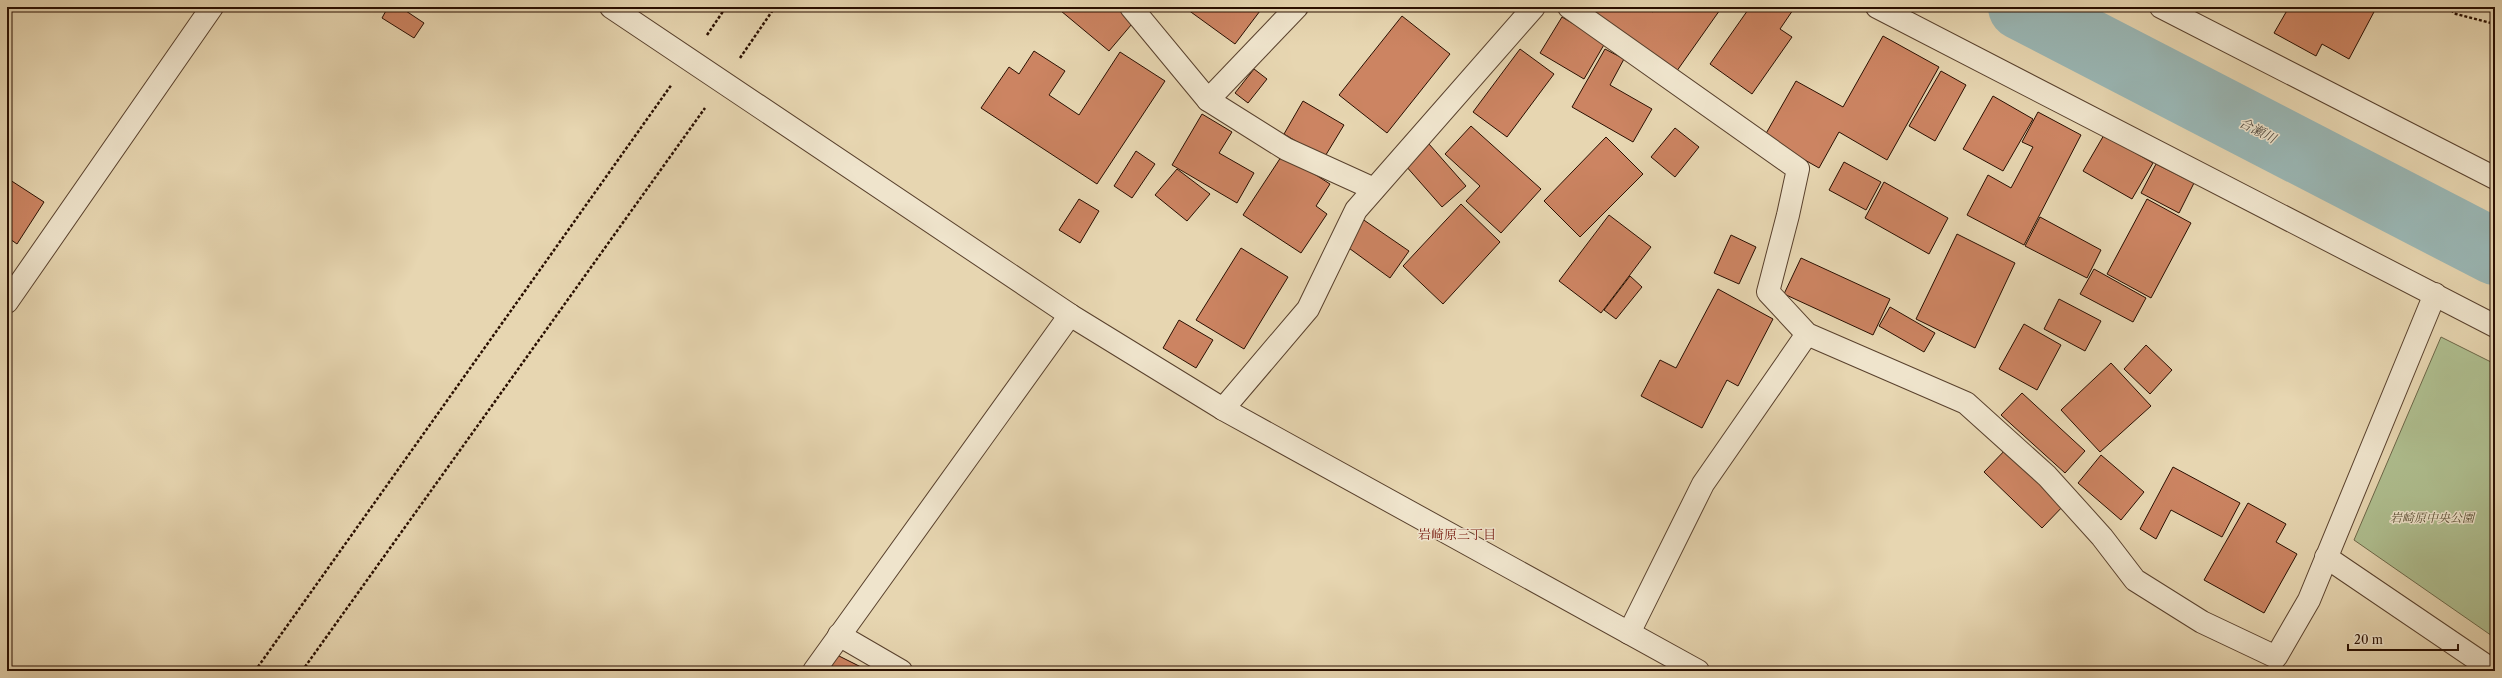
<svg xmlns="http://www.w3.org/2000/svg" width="2502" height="678" viewBox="0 0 2502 678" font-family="'Libre Caslon Text','Noto Serif JP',serif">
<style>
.green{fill:#afbf90;stroke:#6c6748}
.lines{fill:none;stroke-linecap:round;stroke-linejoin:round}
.river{stroke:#9ab7b5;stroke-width:66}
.building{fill:#cc8462;stroke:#2a0f01}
.minor-casing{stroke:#59412d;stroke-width:24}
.path{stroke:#2a0f01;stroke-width:2.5;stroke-dasharray:3 2;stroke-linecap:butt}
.minor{stroke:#efe4cc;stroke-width:22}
.labels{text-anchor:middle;stroke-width:3;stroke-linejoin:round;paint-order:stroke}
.park-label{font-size:12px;font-style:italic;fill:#594d33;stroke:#efe4cc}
.water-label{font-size:13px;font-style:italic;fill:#514a40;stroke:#efe4cc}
.neighbourhood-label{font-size:13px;fill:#7a1f14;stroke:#efe4cc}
</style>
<rect width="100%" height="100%" fill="#e7d6b1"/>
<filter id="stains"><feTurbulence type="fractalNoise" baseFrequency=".005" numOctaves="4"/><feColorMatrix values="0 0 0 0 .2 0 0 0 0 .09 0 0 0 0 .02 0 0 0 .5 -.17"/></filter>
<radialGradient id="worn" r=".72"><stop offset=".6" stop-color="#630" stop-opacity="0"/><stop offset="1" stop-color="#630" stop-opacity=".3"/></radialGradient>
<!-- green -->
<path class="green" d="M2441,337L2495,364V638L2354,540Z"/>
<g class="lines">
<!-- river -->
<path class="river" d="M2021,7L2495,252"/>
</g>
<!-- building -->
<g class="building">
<path d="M388,7H400L424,23L414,38L382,18Z"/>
<path d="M1065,7H1124L1137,18L1109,51L1061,11Z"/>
<path d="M1184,7H1263L1235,44Z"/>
<path d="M1579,7H1646L1653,12L1656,7H1722L1674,75Z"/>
<path d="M1750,7H1795L1780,29L1792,37L1752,94L1710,64Z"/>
<path d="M2289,7H2369L2375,10L2349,59L2322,44L2316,56L2274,33Z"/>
<path d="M1402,16L1450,54L1387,133L1339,95Z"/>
<path d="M1562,17L1605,43L1584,79L1540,53Z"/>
<path d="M1883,36L1939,67L1887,160L1839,132L1819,168L1764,137L1796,81L1843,107Z"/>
<path d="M1520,49L1554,74L1507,137L1473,112Z"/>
<path d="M1605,49L1624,59L1610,85L1652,109L1633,142L1572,107Z"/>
<path d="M1034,51L1065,71L1049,95L1079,115L1120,52L1165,81L1097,184L981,108L1009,67L1019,74Z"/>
<path d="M1254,69L1267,79L1248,103L1235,93Z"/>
<path d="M1941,71L1966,85L1935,141L1909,126Z"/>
<path d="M1993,96L2033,119L2003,171L1963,149Z"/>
<path d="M1303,101L1344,125L1324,158L1284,134Z"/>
<path d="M2038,112L2081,135L2024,245L1967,215L1988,175L2011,188L2033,147L2022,142Z"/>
<path d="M1202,114L1232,132L1219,153L1254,173L1237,203L1172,165Z"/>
<path d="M1471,126L1541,189L1501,233L1466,201L1480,186L1445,154Z"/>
<path d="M1675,128L1699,147L1675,177L1651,157Z"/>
<path d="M2104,135L2153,163L2132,199L2083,171Z"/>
<path d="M1606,137L1643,174L1580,237L1544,201Z"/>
<path d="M1429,144L1466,186L1442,207L1405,165Z"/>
<path d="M1136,151L1155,164L1132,198L1114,186Z"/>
<path d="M1283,154L1330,184L1316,206L1327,214L1301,253L1243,215Z"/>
<path d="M1844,162L1881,182L1866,210L1829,190Z"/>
<path d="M2156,164L2194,183L2179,213L2141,193Z"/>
<path d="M1177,169L1210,194L1187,221L1155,195Z"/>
<path d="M7,178L44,202L17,244L7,237Z"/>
<path d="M1884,182L1948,218L1929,254L1865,218Z"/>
<path d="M1079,199L1099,211L1080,243L1059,230Z"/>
<path d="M2147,199L2191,223L2151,298L2107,274Z"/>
<path d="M1461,204L1500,242L1443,304L1403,266Z"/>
<path d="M1355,214L1409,251L1390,278L1342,243Z"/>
<path d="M1609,215L1651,247L1601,313L1559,281Z"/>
<path d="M2040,217L2101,250L2087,278L2025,246Z"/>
<path d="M1957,234L2015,263L1975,348L1916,319Z"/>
<path d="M1731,235L1756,247L1739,284L1714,273Z"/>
<path d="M1241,248L1288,277L1244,349L1196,320Z"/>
<path d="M1801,258L1890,299L1873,335L1784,294Z"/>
<path d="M2094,269L2146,298L2133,322L2080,294Z"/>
<path d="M1630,276L1642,287L1616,319L1604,310Z"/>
<path d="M1718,289L1773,319L1738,386L1727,380L1702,428L1641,396L1660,360L1676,368Z"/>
<path d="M2059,299L2101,321L2085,351L2044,329Z"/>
<path d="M1890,307L1935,333L1924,352L1879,326Z"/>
<path d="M1179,320L1213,340L1196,368L1163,348Z"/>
<path d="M2024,324L2061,345L2037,390L1999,369Z"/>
<path d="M2146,345L2172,370L2150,394L2124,369Z"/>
<path d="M2111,363L2151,406L2100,452L2061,410Z"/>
<path d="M2022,393L2085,451L2065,473L2001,415Z"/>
<path d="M2009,446L2067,502L2042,528L1984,472Z"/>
<path d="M2101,455L2144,492L2121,520L2078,483Z"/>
<path d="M2173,467L2240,503L2222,537L2171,510L2156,539L2140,529Z"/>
<path d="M2248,503L2286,524L2276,542L2297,554L2264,613L2204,580Z"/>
<path d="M837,655L869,671H829Z"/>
</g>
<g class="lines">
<defs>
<g id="minor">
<path d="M611,7L1070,315L1223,409L1698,671"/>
<path d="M1131,7L1208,100L1286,149L1374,189"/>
<path d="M1569,7L1798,169L1788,215L1768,292L1807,334L1966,403L2047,476L2102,537L2135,580L2202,622L2276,657L2309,600L2435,294"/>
<path d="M1877,7L2495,326"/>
<path d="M2161,7L2495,178"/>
<path d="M1208,100L1297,7"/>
<path d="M7,302L212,7"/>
<path d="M1223,409L1308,309L1356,210L1534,7"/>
<path d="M2326,557L2494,671"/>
<path d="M1629,633L1703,484L1807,334"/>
<path d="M839,635L901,671"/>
<path d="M814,671L1070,315"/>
</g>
</defs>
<!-- minor casing -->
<use href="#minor" class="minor-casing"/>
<!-- path -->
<g class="path">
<path d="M2447,7L2456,14L2495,24"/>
<path d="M707,35L726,7"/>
<path d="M740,58L775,7"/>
<path d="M255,671L672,84"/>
<path d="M302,671L705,108"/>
</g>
<!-- minor -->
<use href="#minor" class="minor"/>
</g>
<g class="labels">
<!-- park labels -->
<g class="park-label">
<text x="2432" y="522">岩崎原中央公園</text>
</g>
<!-- water labels -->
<g class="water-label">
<text transform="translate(2258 130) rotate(27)" y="5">合瀬川</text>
</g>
<!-- neighbourhood labels -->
<g class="neighbourhood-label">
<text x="1457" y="539">岩崎原三丁目</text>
</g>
</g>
<!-- margin -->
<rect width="2502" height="678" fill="none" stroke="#e7d6b1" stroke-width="24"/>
<rect x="8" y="8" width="2486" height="662" fill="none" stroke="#2a0f01" stroke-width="2"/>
<rect x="12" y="12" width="2478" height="654" fill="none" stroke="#2a0f01"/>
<!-- scale -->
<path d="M2348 644v6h110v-6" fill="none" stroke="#2a0f01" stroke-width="2"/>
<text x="2354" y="644" font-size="12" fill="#2a0f01" stroke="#efe4cc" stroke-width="3" paint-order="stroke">20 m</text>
<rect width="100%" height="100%" filter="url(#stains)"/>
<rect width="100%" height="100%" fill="url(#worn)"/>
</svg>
